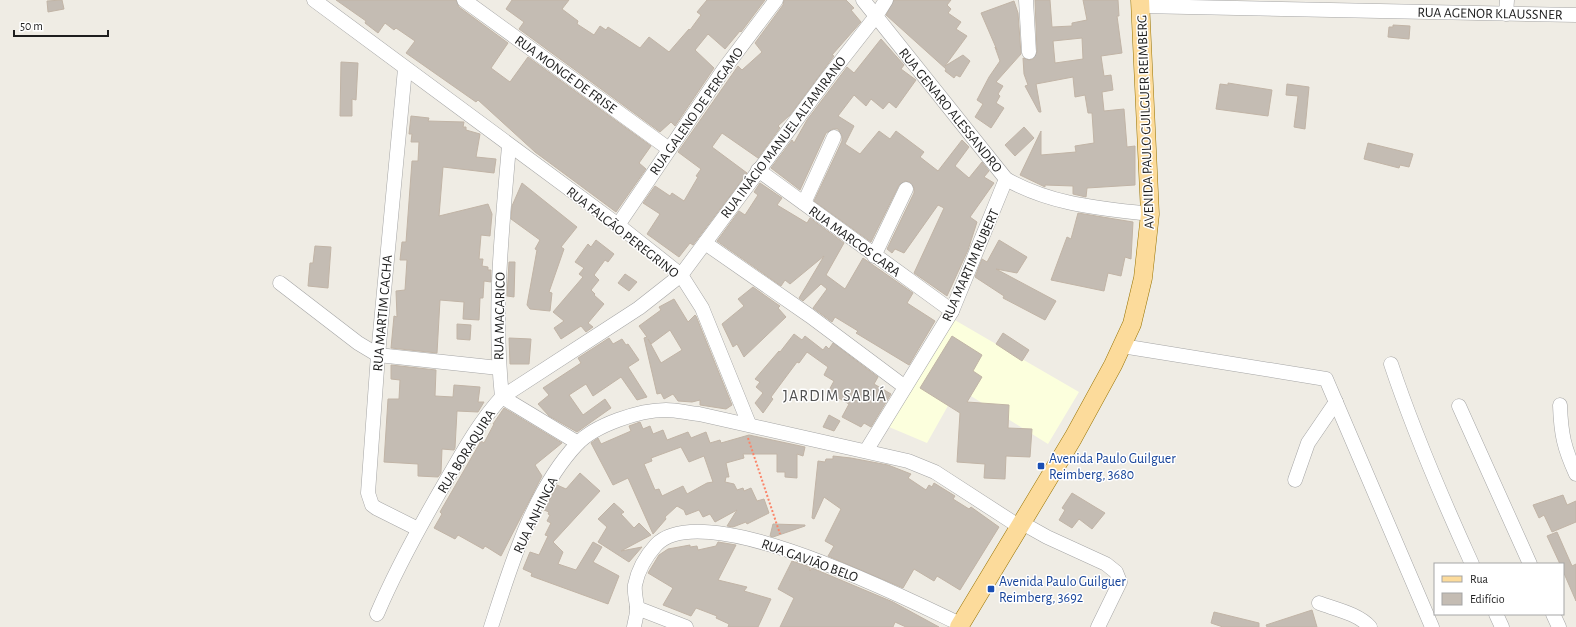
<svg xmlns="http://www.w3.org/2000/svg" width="1576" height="627" viewBox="0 0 1576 627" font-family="'Alegreya Sans',sans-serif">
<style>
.education{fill:#fcffdd}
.building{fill:#c4bcb3;stroke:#c1b4a6;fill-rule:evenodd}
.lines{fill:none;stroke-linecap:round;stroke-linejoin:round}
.minor-casing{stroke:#a5a5a5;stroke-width:15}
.major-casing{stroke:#987300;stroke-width:19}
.path{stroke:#fb8569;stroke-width:2;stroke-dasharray:2 2;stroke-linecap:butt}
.minor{stroke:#fff;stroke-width:14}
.major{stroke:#fcdb9b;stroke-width:18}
.transit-dot{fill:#1a4fb4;stroke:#fff;stroke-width:1.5}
.labels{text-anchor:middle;stroke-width:3;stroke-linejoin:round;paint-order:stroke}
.street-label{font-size:14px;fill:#1e1e1e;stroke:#fff}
.transit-label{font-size:14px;fill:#164399;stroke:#fff;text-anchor:start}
.quarter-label{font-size:16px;letter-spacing:1px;fill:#515151;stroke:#fff}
</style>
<rect width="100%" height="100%" fill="#efece4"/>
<!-- education -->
<path class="education" d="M953,319L1079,392L1048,444L958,388L927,443L889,427Z"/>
<!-- building -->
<g class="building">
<path d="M62,0L64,9L48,12L47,1Z"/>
<path d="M336,0H456L459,7L508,43L491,68L510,82L528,57L651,146L639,163L646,169L616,212L535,152L478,100L476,102L406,53L415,41L396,28L394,30L385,23L378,33L365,23L366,21Z"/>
<path d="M512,0H569L562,9L578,21L577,24L594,35L600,26L606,30L608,27L640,48L649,37L669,52L689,29L690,30L701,15L697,12L707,0H765L741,32L740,31L725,49L708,34L695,50L714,68L675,126L671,122L660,132L519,29L524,22L506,9Z"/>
<path d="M784,0H846L854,8L851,10L861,22L832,55L834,56L790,115L778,126L780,128L758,158L722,133L712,147L747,173L693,245L690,243L679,257L647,234L660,214L643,203L655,186L670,196L672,193L684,201L698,177L696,176L701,169L678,152L738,66L742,70L762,52L755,43L783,5Z"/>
<path d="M894,0H951L947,5L951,9L948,13L961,22L956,29L967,36L945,66L963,55L970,61L960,77L956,75L954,78L945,71L946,69L886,15Z"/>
<path d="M1035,0H1050L1052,27L1072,26V23L1087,20L1083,0H1118L1119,16H1117L1122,53L1101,56L1104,76L1111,75L1113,90L1102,92L1104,111L1124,109L1127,147L1135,146V185L1087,188L1086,197L1073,194V186L1045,185V187L1020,175L1041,131V155L1076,152L1075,146L1094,143L1092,113H1088L1085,95L1075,97L1073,77L1036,84L1041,112H1039L1025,86L1028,85L1024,74L1023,58L1029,60L1033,59L1037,52ZM1082,38L1083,59L1055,63L1053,41Z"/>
<path d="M1014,1L1018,13L1021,54L996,82L1003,86L998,94L1000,96L996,103L1004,108L991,128L975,117L983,104L977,100L989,77L1000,61L995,47L997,50L981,13Z"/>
<path d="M1393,25L1410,26L1409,39L1388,37L1389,27H1393Z"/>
<path d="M881,39L904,65L901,69L916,80L896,108L889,102L883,109L871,99L866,106L854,95L838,116L854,126L845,144L860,154L879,131L890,139L896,131L924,152L920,157L938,171L962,140L969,147L955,166L969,178L982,162L989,171L984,177L994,183L970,217L977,222L968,250L947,296L914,273L944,208L938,205L904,253L895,249L892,253L887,249L914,193V188L910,182L905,181L899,185L871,242L814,201L842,141V136L838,129H833L826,133L800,190L771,168L792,140L794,143L807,120L847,67L854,73Z"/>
<path d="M341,62L358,63L356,100L352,99V116H340Z"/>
<path d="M1228,83L1272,90L1268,116L1216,109L1220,84L1228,85Z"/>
<path d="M1287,84L1309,87L1305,129L1294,127L1298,96L1286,95Z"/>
<path d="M411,116L429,118L428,121L464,122L463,127H466V130L480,134L476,157L496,159L494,173L443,167L439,216L488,204L492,214L490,236L481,235L479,259H483L482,266L488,267V270H491V282L484,281L483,298H480L479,320L463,319L464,302L440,300L437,353L391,348L394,316L397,317L396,291L405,290L407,260H400L402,242H406L412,161H418L419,142H411L412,134H409Z"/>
<path d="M1024,127L1034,138L1015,156L1005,145Z"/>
<path d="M1368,143L1413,154L1409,167L1400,165L1399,168L1364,159Z"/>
<path d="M522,183L577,227L561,247L564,249L549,292L552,293L550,311L530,309L527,305L537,250L535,249L540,240L511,219L512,206Z"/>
<path d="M760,183L782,198L777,205L807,223L810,218L844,243L826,275L845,289L863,258L913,293L907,303L935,321L909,365L856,333L858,331L835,317L832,322L813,308L827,289L821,284L803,301L799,298L824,256L790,284L785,280L781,286L717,241L739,211L745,215L758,195L754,192Z"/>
<path d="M1078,213L1133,222L1131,259L1125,257L1121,276L1108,273L1104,291L1051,280L1067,237L1071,239Z"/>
<path d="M596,240L614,254L608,262L605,260L594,275L599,280L591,290L595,294L594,295L604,304L588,323L593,327L586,332L581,326L561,339L554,328L564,321L553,312L583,277L579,274L584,268L575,262L588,244L591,247Z"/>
<path d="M999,240L1027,257L1017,273L996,269L1056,301L1045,320L1003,298L1004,296L975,277L982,259L987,262Z"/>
<path d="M315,246L331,247L328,288L308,286L310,263H313Z"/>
<path d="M509,262H515L514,297L507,296Z"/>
<path d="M625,274L637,282L629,291L618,283Z"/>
<path d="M753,287L777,304L780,306L778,308L786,317L744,357L737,344L733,347L722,324L744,306L738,299Z"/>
<path d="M674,299L688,322L695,315L696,316L732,405L726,409L700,405V400L692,402L678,401L673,394L664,399L661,393L657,394L644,338L647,337L639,326L661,310L659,307ZM670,330L682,350L661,363L648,339L651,344Z"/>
<path d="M457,324L471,325L470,340L457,339Z"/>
<path d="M1003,333L1029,350L1022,361L996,344Z"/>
<path d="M794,334L802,340L805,336L823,350L826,346L829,349L833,343L878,377L874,384L891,394L871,427L864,423L861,427L842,417L849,404L828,392L834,381L824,375L828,367L807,352L799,363L797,362L771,397L773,399L763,413L755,403L763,393L756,387L760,382L755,379L779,351L780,352Z"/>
<path d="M952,336L982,355L973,371L982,377L967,402L1009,405L1008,428L1032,429L1030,457L1006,456L1005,479L984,478L985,464L957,462L960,413L920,388Z"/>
<path d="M509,338L531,339L529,364H510Z"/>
<path d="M609,338L613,344L622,339L626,345L628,344L639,360L628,367L647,397L637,400L621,377L593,396L586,384L569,395L583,415L605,399L611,408L577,432L549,416L538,404L549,395L543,388L581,363L578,358Z"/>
<path d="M391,365L436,370L435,396L453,397L454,385L480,387L478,402H484L478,412L457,411L455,448L454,450L442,449L441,473L438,477L418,476V464L384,462L388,399H399L400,380L391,379Z"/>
<path d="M504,408L562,443L535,465L542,476L501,556L485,546L483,549L458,535L455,539L434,528L442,514L440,512L481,441L484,443L494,424H493Z"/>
<path d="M829,415L840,421L834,431L823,427Z"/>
<path d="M640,422L643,429L650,426L653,434L663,430L667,440L688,432L691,438L706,432L710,443L720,440L721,443L749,435L805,447L803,456L797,454V478L785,477V472H777V454H743L744,458L726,463L729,477H726L725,482L734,484L737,490L743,488L744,491L751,488L757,501L764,499L769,513L747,524L746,522L733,527L727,526L737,510L715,522L710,514L703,517L699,510L686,515L684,510L677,506L665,517L666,519L653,534L628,478L613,485L591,443L598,438L601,444L631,431L629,426ZM681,447L689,462L704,456L713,482L707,483L687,494L683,486L662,496L659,489L655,490L644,464L652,461L651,458Z"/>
<path d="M833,456L851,458L888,465L911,474L908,478L926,490L929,485L932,487L934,483L955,496L953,499L969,509L971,507L999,527L960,590L937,576L934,581L914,569L903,588L828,556L834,546L825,541L841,509L824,497L814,519L812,518L818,461L825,462L826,459H833Z"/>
<path d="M580,473L600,491L553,542L563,552L558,564L576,570L593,542L602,547L593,562L619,576L608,604L531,576L532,573L523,569L530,552L539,555L548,536L545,535L551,523L547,521L550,515L548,514L549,512L544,510L555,489L557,485L566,489Z"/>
<path d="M1072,493L1105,513L1092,529L1079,519L1072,528L1059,520L1065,510L1062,508Z"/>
<path d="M1563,495L1567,505L1576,501V522L1552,532L1544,515L1539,518L1533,505Z"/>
<path d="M614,503L624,512L621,514L634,528L639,523L651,535L621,551L642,547L629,562L598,542L607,527L598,519Z"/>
<path d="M773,524L805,525V526L773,537L770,536Z"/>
<path d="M1557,532L1572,566L1576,564V601L1563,571V564H1560L1547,536Z"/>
<path d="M718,542L736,545L718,580L747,587L744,591L771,599L758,627H728L729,624L716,618L717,616L696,608L691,616L663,605L673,588L648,573L659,555L668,549L690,545V547L697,546L698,550L716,546Z"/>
<path d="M792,561L810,567V571L812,568L893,602L939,627H906L895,622L893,627H780L794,598L778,589Z"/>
<path d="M1312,610L1317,627H1267L1266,625Z"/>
<path d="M1214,612L1259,623V627H1223L1211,623Z"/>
</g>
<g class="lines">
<defs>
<g id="minor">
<path d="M314,0L618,225L681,275L702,308L749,424"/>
<path d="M464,0L669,149"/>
<path d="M863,0L1006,179C1052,205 1099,208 1150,214"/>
<path d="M1026,0L1029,52"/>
<path d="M1140,6L1576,15"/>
<path d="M1506,14L1507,0"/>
<path d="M405,69L378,355L368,493L372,505L376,508L418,529"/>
<path d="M509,146C502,229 493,313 502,397L578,443"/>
<path d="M758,170L952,311"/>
<path d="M804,203L834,137"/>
<path d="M618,225L724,69L776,0"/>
<path d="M705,243L810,316L905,387"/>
<path d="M874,256L906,189"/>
<path d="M280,283L358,343L378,355L499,368"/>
<path d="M1122,346L1326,379L1432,627"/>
<path d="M1391,364C1414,433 1442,498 1472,564"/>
<path d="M1560,405C1561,434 1564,448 1576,474"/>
<path d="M1459,406L1530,564"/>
<path d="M866,451L952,311L1006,179"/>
<path d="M1295,480L1308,443L1336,402"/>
<path d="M1022,523L1047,537L1106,564L1116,572L1120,582L1098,627"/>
<path d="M1319,603C1335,609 1359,614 1370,627"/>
<path d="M637,608L686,627"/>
<path d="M377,614C397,567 421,524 446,481C463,452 479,422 502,397L639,308L681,275L829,76L876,16L886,0"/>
<path d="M1496,614L1502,627"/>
<path d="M1553,614L1559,627"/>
<path d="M491,627C511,566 532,492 577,444C595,425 639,410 666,410C677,410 688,413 699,414L908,461L935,472L1020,527"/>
<path d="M634,627C635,620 638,613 637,606C636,599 634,592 635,585C638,570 646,556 656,545C703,495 907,599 960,624"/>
</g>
<path id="major" d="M959,627L1073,438L1113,365L1132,324L1143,278L1150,214L1140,0"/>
</defs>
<!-- minor casing -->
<use href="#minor" class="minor-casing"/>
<!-- major casing -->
<use href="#major" class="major-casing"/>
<!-- path -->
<path class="path" d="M748,438L780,534"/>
<!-- minor -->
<use href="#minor" class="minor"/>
<!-- major -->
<use href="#major" class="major"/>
</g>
<!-- markers -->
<g class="transit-dot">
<rect x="1037" y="462" width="8" height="8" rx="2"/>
<rect x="987" y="585" width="8" height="8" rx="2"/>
</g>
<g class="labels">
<!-- street labels -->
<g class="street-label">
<text transform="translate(1490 13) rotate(1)" y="5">RUA AGENOR KLAUSSNER</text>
<text transform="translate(566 74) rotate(36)" y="5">RUA MONGE DE FRISE</text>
<text transform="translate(951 110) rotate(51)" y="5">RUA GENARO ALESSANDRO</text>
<text transform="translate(696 111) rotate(-55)" y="5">RUA GALENO DE PERGAMO</text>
<text transform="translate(1145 122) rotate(-92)" y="5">AVENIDA PAULO GUILGUER REIMBERG</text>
<text transform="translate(783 137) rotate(-53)" y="5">RUA INÁCIO MANUEL ALTAMIRANO</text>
<text transform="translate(623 232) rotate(38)" y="5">RUA FALCÃO PEREGRINO</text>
<text transform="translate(855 241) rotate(36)" y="5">RUA MARCOS CARA</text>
<text transform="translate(970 265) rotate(-66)" y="5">RUA MARTIM RUBERT</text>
<text transform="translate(382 313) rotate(-85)" y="5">RUA MARTIM CACHA</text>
<text transform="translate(499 316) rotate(-89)" y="5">RUA MACARICO</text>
<text transform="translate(466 451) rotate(-58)" y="5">RUA BORAQUIRA</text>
<text transform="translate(535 515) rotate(-64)" y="5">RUA ANHINGA</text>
<text transform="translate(810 560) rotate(20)" y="5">RUA GAVIÃO BELO</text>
</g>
<!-- transit labels -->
<g class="transit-label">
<text x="1049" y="463">Avenida Paulo Guilguer<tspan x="1049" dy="16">Reimberg, 3680</tspan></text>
<text x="999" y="586">Avenida Paulo Guilguer<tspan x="999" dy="16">Reimberg, 3692</tspan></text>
</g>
<!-- quarter labels -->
<g class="quarter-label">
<text x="835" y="401">JARDIM SABIÁ</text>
</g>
</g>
<!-- legend -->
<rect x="1434" y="563" width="130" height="52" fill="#ffffff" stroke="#a5a5a5"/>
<rect x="1442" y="576" width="20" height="6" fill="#fcdb9b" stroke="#a5a5a5"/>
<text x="1470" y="583" font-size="12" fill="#1e1e1e">Rua</text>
<rect x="1442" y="593" width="20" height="12" fill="#c4bcb3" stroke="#a5a5a5"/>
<text x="1470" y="603" font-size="12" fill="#1e1e1e">Edifício</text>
<!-- scale -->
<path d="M14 30v6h94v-6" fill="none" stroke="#1e1e1e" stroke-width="2"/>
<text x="20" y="30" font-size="12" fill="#1e1e1e" stroke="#ffffff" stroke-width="3" paint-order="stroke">50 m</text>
</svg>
